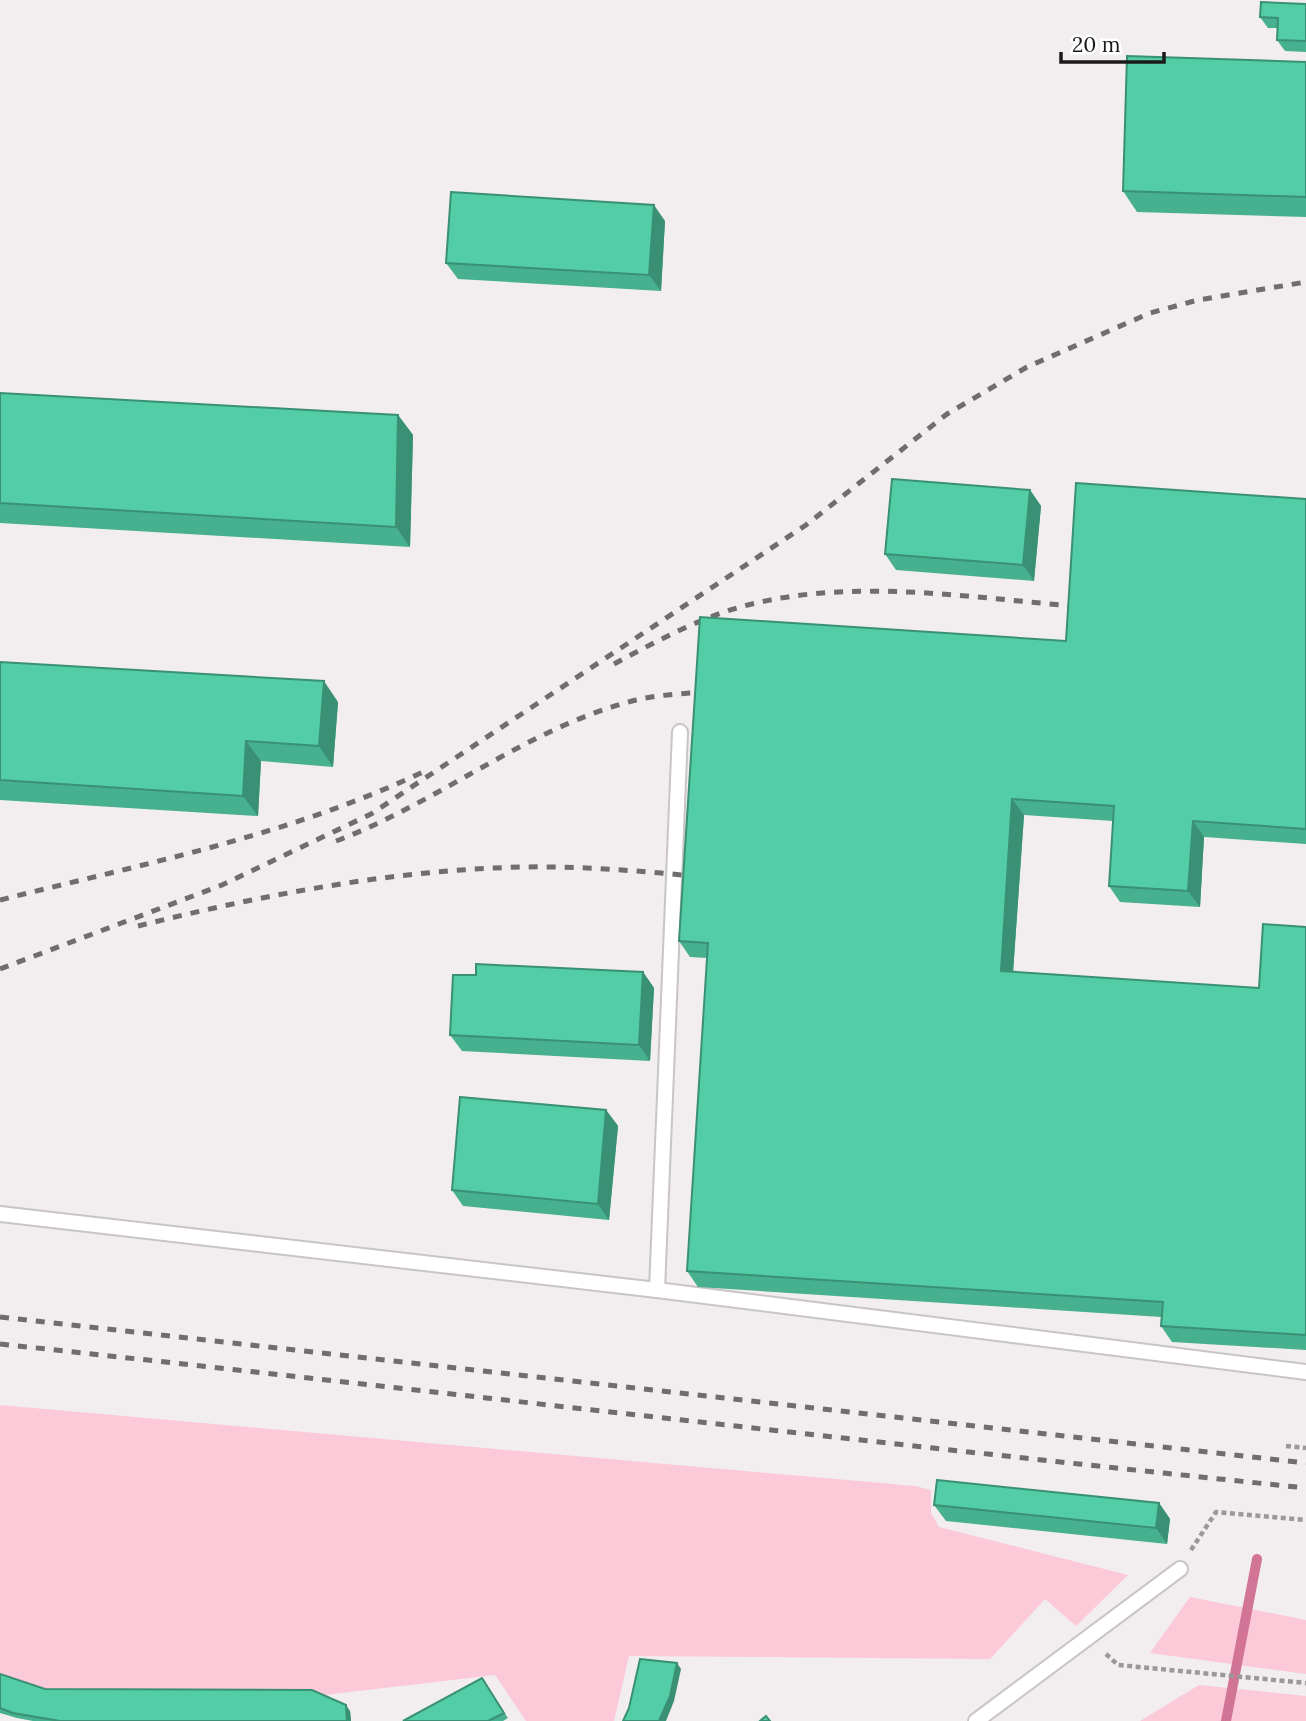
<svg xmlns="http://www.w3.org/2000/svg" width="1306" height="1721" viewBox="0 0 1306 1721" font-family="Lora,serif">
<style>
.green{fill:#fcc9d9}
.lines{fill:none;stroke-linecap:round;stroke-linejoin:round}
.stream{stroke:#d17496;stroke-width:10}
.service-casing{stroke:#c9c4c6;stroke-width:18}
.path{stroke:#9c989a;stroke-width:4.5;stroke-dasharray:5 3.5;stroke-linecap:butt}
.service{stroke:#fff;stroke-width:14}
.rail{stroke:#706d6e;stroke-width:5;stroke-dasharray:9 9;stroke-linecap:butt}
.wall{fill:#47b08f}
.shaded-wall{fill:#3a9074}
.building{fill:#53cda6;stroke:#3a9074;stroke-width:2}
</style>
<rect width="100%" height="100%" fill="#f2edef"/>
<!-- green -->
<g class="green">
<path d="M0,1405L915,1486L931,1490V1513L939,1527L1128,1575L1076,1626L1045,1599L990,1659L629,1656L614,1721H526L495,1675L316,1696L48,1695L0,1675Z"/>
<path d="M1190,1597L1306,1620V1674L1150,1653Z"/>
<path d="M1199,1685L1306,1696V1721H1140Z"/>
</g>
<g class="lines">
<!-- stream -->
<path class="stream" d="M1226,1721L1257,1559"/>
<defs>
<g id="service">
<path d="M0,1214L657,1290L1306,1372"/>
<path d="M657,1290L680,732"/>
<path d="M976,1721L1180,1569"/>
</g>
</defs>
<!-- service casing -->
<use href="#service" class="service-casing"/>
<!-- path -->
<g class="path">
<path d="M1286,1446L1306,1448"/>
<path d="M1191,1550L1216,1512L1306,1520"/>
<path d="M1106,1654L1118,1665L1306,1683"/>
</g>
<!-- service -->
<use href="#service" class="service"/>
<!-- rail -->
<g class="rail">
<path d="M614,664C659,640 706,614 756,603C863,578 978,599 1086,607"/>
<path d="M336,841C440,802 528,727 636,700C662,694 689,693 716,692"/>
<path d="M0,900C143,864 291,835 425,771"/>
<path d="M138,926C262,895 393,870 522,867C582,866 643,871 703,877"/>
<path d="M0,969L222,885L371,814L806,525L947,414L1027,367L1150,313L1198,300L1306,282"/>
<path d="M0,1317L1306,1463"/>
<path d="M0,1344C436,1391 870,1443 1306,1488"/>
</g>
</g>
<!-- wall -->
<g class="wall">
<path d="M1306,4V52L1285,51L1277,40V28H1268L1260,17Z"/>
<path d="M1306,62V217L1137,212L1123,191Z"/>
<path d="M665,221L661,291L458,279L446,263Z"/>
<path d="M0,393L398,415L413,435L410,547L0,523Z"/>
<path d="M1030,490L1041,506L1034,581L896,570L885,554Z"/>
<path d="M1306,499V844L1204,837L1200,907L1120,902L1109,886L1113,821L1024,815L1013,972L1259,988L1306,927V1350L1172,1342L1161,1326V1317L698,1287L687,1271L707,958L690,957L679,941L1066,641Z"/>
<path d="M0,662L338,702L333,767L261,761L258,816L0,800Z"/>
<path d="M643,972L654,988L650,1061L462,1051L450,1035L476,975Z"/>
<path d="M606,1110L618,1126L609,1220L463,1206L452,1190Z"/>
<path d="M1159,1503L1170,1519L1167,1544L946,1521L934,1505Z"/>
<path d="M0,1674L45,1689L350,1711L351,1721H33L17,1718L0,1713Z"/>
<path d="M482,1678L508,1718L503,1721H403Z"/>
</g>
<!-- shaded-wall -->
<g class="shaded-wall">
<path d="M654,205L665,221L661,291L649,275Z"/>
<path d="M398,415L413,435L410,547L396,527Z"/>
<path d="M1030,490L1041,506L1034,581L1023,565Z"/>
<path d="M324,681L338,702L333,767L319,746Z"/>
<path d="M246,741L261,761L258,816L243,796Z"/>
<path d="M1012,799L1024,815L1012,987L1001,971Z"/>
<path d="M1193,821L1204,837L1200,907L1188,891Z"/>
<path d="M643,972L654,988L650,1061L639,1045Z"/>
<path d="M606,1110L618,1126L609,1220L598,1204Z"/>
<path d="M1159,1503L1170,1519L1167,1544L1156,1528Z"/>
<path d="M677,1663L681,1669L674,1701L666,1721H659Z"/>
<path d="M346,1705L350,1711L351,1721H347Z"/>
</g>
<!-- building -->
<g class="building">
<path d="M1261,2L1306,4V41L1277,40L1278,18L1260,17Z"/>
<path d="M1127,56L1306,62V197L1123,191Z"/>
<path d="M451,192L654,205L649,275L446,263Z"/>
<path d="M0,393L398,415L396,527L0,503Z"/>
<path d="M892,479L1030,490L1023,565L885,554Z"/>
<path d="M1076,483L1306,499V829L1193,821L1188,891L1109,886L1114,806L1012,799L1001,971L1259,988L1263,924L1306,927V1335L1161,1326L1163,1302L687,1271L708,943L679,941L700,617L1066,641Z"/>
<path d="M0,662L324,681L319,746L246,741L243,796L0,780Z"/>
<path d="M476,964L643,972L639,1045L450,1035L453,975H476Z"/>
<path d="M460,1097L606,1110L598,1204L452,1190Z"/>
<path d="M937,1480L1159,1503L1156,1528L934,1505Z"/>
<path d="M640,1659L677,1663L670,1696L659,1721H623L629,1708Z"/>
<path d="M0,1674L45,1689L312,1690L346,1705L347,1721H60L13,1713L0,1708Z"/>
<path d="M482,1678L504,1713L488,1721H403Z"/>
<path d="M766,1716L770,1721H760Z"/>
</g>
<!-- scale -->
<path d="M1061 52v10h103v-10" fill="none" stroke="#1b1a1a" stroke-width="3.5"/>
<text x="1072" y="52" font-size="21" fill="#1b1a1a" stroke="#ffffff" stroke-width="5" paint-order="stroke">20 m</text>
</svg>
